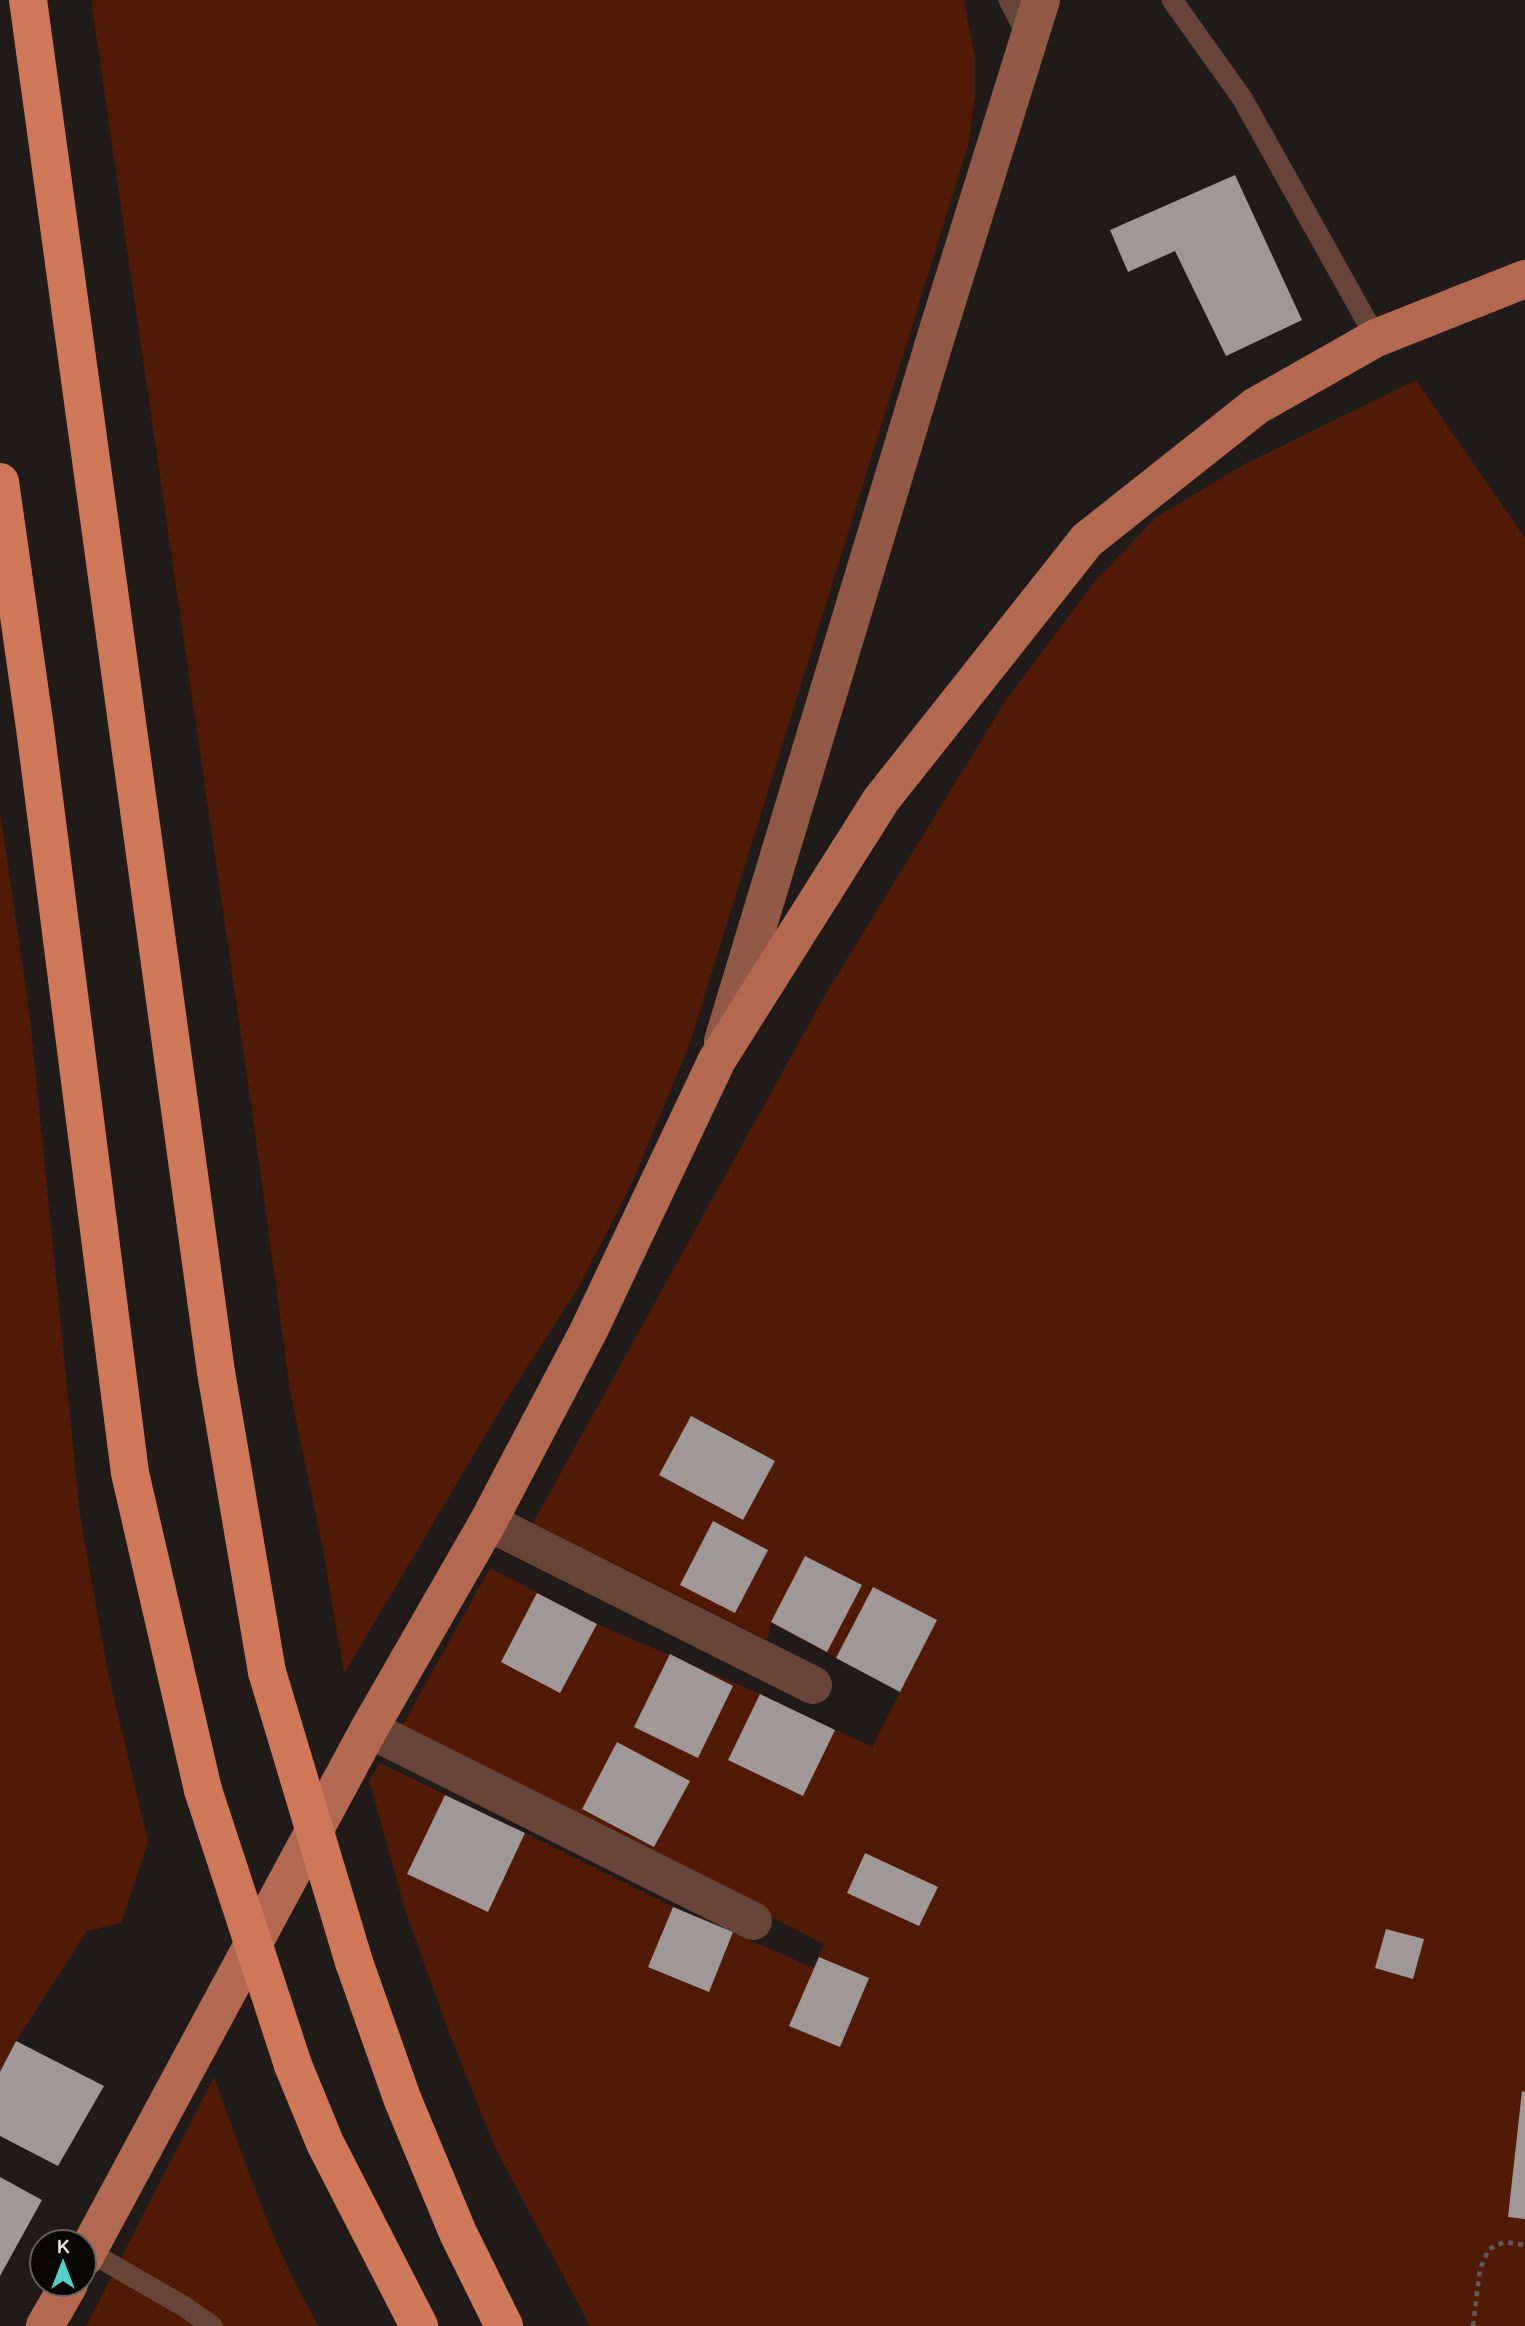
<svg xmlns="http://www.w3.org/2000/svg" width="1525" height="2326" viewBox="0 0 1525 2326" font-family="'Varela Round',sans-serif">
<style>
.green{fill:#501a06}
.building{fill:#a09896}
.lines{fill:none;stroke-linecap:round;stroke-linejoin:round}
.path{stroke:#605b59;stroke-width:4.5;stroke-dasharray:5 5;stroke-linecap:butt}
.lane{stroke:#674438;stroke-width:21}
.street{stroke:#674438;stroke-width:38}
.secondary{stroke:#925946;stroke-width:38}
.primary{stroke:#b36951;stroke-width:38}
.highway{stroke:#d0785a;stroke-width:38}
.highway-bridge{stroke:#d0785a;stroke-width:38}
</style>
<rect width="100%" height="100%" fill="#201a18"/>
<!-- green -->
<g class="green">
<path d="M91,0H964L975,58V96L969,142L690,1043L633,1181L579,1287L508,1397L344,1674L323,1549L291,1397L253,1118Z"/>
<path d="M1416,380L1525,538V2326H590L495,2148L450,2035L406,1913L369,1780L380,1763L525,1833L673,1907L814,1968L824,1944L401,1728L490,1568L597,1624L760,1694L872,1747L900,1692L771,1623L767,1640L533,1523L825,995L1006,700L1095,581L1155,518L1243,465Z"/>
<path d="M0,812L29,1009L80,1515L107,1668L148,1842L121,1923L87,1931L16,2041L0,2072Z"/>
<path d="M214,2077C245,2161 273,2249 319,2326H86Z"/>
</g>
<!-- building -->
<g class="building">
<path d="M1235,175L1302,320L1226,356L1175,251L1128,272L1110,230Z"/>
<path d="M691,1416L775,1461L743,1520L659,1475Z"/>
<path d="M713,1521L768,1550L735,1613L680,1585Z"/>
<path d="M805,1556L862,1585L827,1652L771,1622Z"/>
<path d="M873,1587L937,1620L900,1692L836,1658Z"/>
<path d="M537,1593L597,1624L560,1693L501,1662Z"/>
<path d="M670,1654L733,1686L698,1758L634,1727Z"/>
<path d="M760,1694L835,1730L803,1796L728,1760Z"/>
<path d="M617,1742L690,1781L654,1847L582,1809Z"/>
<path d="M445,1795L525,1833L488,1912L407,1874Z"/>
<path d="M865,1853L938,1887L919,1926L847,1893Z"/>
<path d="M673,1907L733,1932L709,1992L648,1967Z"/>
<path d="M1386,1929L1424,1939L1413,1979L1375,1968Z"/>
<path d="M819,1957L869,1978L840,2047L789,2026Z"/>
<path d="M16,2041L104,2086L58,2166L0,2136V2072Z"/>
<path d="M1522,2091L1525,2092V2219L1508,2217Z"/>
<path d="M0,2177L42,2200L0,2276Z"/>
</g>
<g class="lines">
<!-- path -->
<path class="path" d="M1473,2326L1480,2269L1489,2249L1504,2242L1525,2245"/>
<!-- lane -->
<g class="lane">
<path d="M1009,0L1029,39"/>
<path d="M1172,0L1242,98L1376,338"/>
<path d="M88,2251L185,2307L212,2326"/>
</g>
<!-- street -->
<g class="street">
<path d="M488,1522L813,1685"/>
<path d="M369,1729L753,1921"/>
</g>
<!-- secondary -->
<path class="secondary" d="M723,1041L938,330L1041,0"/>
<!-- primary -->
<g class="primary">
<path d="M84,2258L369,1729L488,1522L589,1330L717,1060L881,800L1087,540L1256,406L1376,338L1525,279"/>
<path d="M45,2326L69,2284"/>
</g>
<!-- highway -->
<g class="highway">
<path d="M28,0L216,1372L267,1672"/>
<path d="M0,482L35,728L130,1473L203,1790"/>
<path d="M354,1962L402,2098L458,2233L504,2326"/>
<path d="M293,2065L325,2143L419,2326"/>
</g>
<!-- highway-bridge -->
<g class="highway-bridge">
<path d="M267,1672L354,1962"/>
<path d="M203,1790L293,2065"/>
</g>
</g>
<!-- north arrow -->
<g transform="translate(63 2263)"><circle r="33" fill="#080605" stroke="#62605e" stroke-width="2"/>
<path d="M0-5L12 26L0 18L-12 26Z" fill="#55cec6"/>
<text y="-10" font-size="19" font-weight="bold" text-anchor="middle" fill="#eae6e4">K</text>
</g>
</svg>
